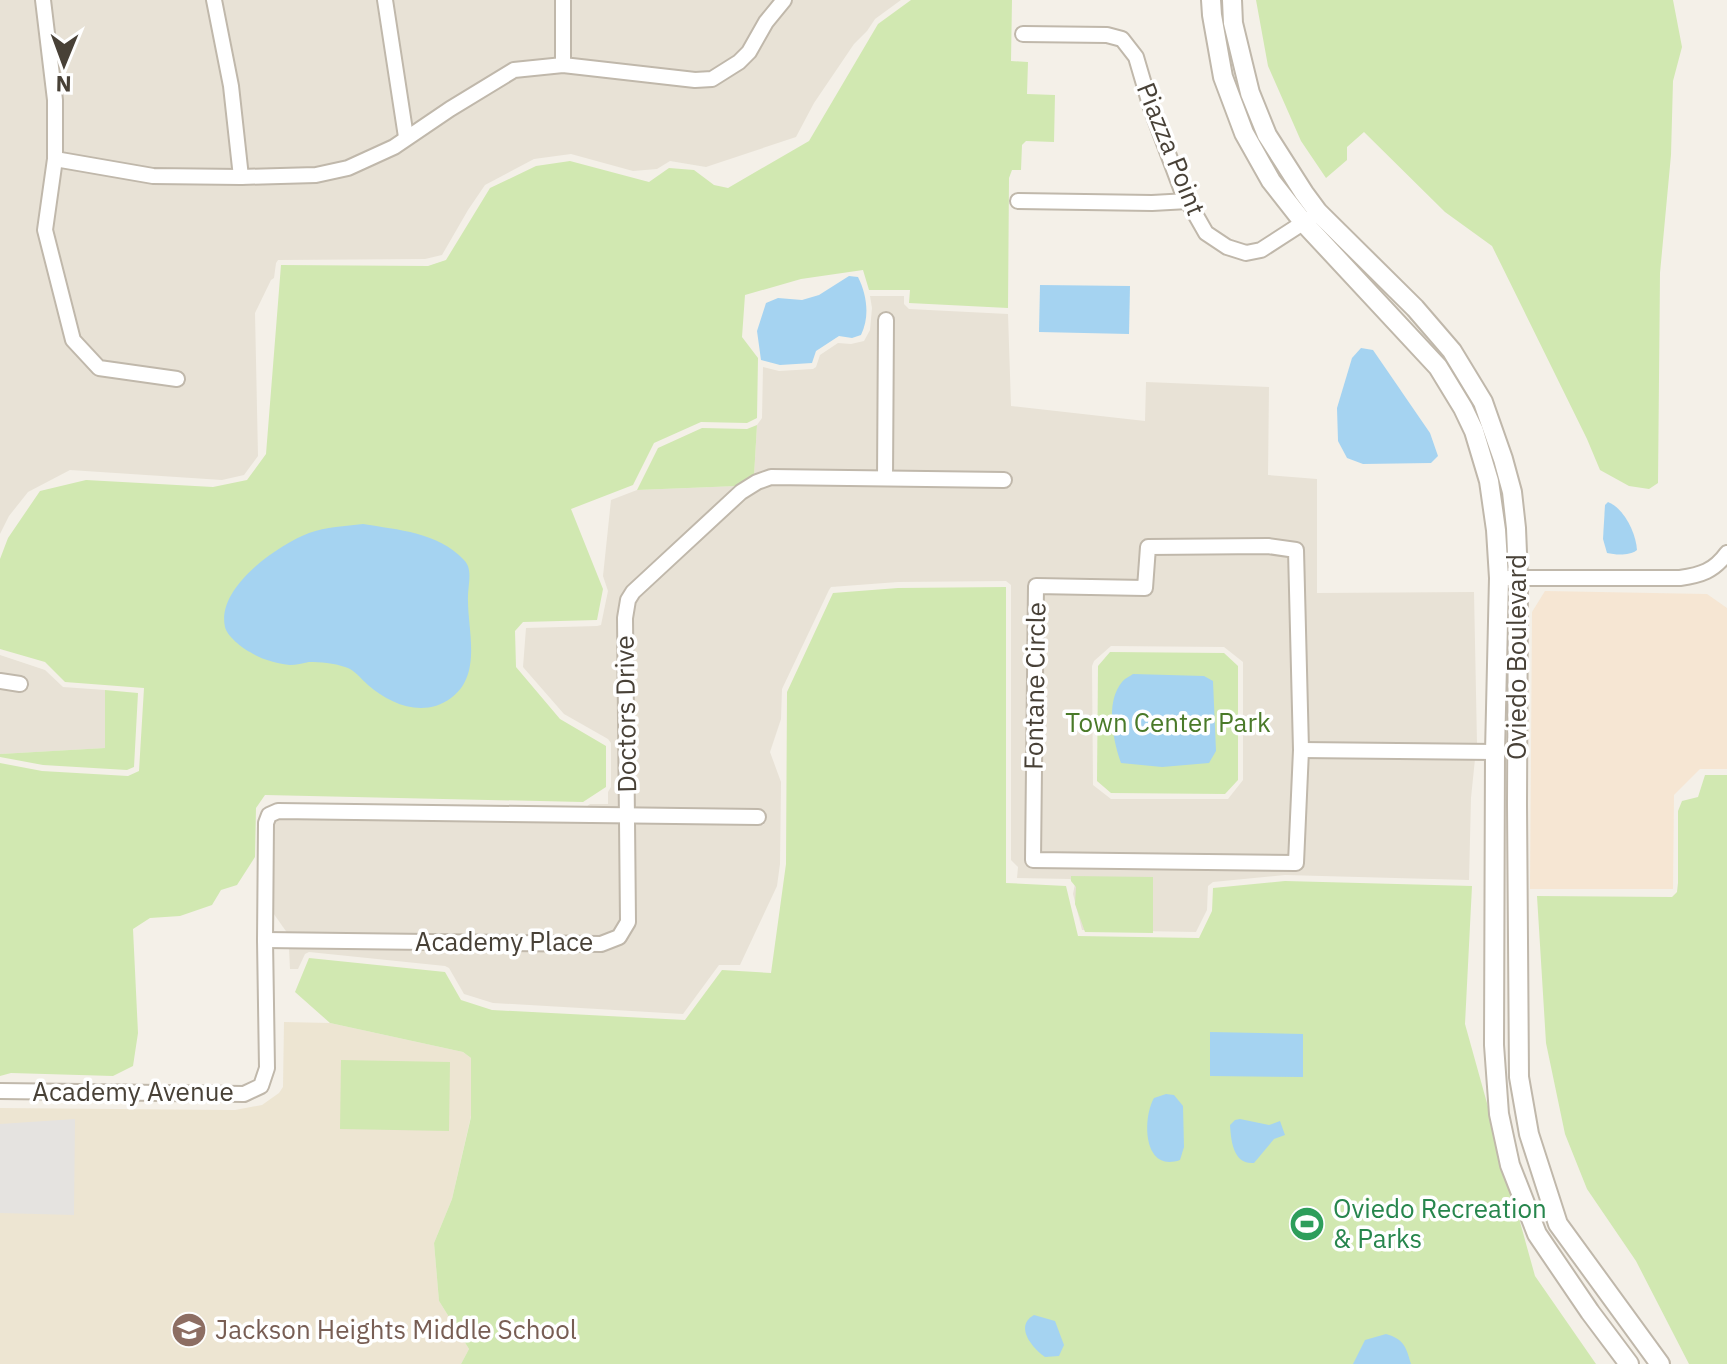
<svg xmlns="http://www.w3.org/2000/svg" width="1727" height="1364" viewBox="0 0 1727 1364" font-family="'IBM Plex Sans',sans-serif">
<style>
.residential{fill:#e8e2d6;fill-rule:evenodd}
.commercial{fill:#f6e6d3}
.education{fill:#ede5d2}
.green{fill:#d1e8b1}
.parking{fill:#e5e3e0}
.water{fill:#a5d3f1}
.lines{fill:none;stroke-linecap:round;stroke-linejoin:round}
.minor-casing{stroke:#c0b8ab;stroke-width:18}
.tertiary-casing{stroke:#c0b8ab;stroke-width:22}
.minor{stroke:#fff;stroke-width:14}
.tertiary{stroke:#fff;stroke-width:18}
.labels{text-anchor:middle;stroke-width:7;stroke-linejoin:round;paint-order:stroke}
.street-label{font-size:26px;fill:#484137;stroke:#fff}
.park-label{font-size:26px;fill:#4a7a29;stroke:#fff}
.leisure-label{font-size:26px;fill:#27864d;stroke:#fff;text-anchor:start}
.education-label{font-size:26px;fill:#785e54;stroke:#fff;text-anchor:start}
</style>
<rect width="100%" height="100%" fill="#f4f0e8"/>
<!-- residential -->
<g class="residential">
<path d="M0,0H36L48,101L49,159L38,229L69,345L98,375L182,387L183,373L102,362L79,336L51,230L60,167L153,183L236,185L351,174L396,154L453,115L516,77L563,72L694,87L713,86L742,68L792,0H901L875,19L867,31L854,44L814,103L796,137L706,167L670,161L657,169L633,171L571,154L534,159L485,185L468,210L442,255L425,259L278,260L276,263L274,278L271,280L255,313L258,456L244,475L222,480L70,470L28,492L9,516L0,534Z"/>
<path d="M49,0H208L225,87L234,170L154,169L61,153Z"/>
<path d="M221,0H379L399,134L391,141L347,161L316,167L247,170Z"/>
<path d="M392,0H557V59L511,63L411,126Z"/>
<path d="M569,0H775L745,47L735,57L711,71L695,73L569,59Z"/>
<path d="M870,296H904V304L909,309L1008,314L1011,406L1145,421L1146,382L1269,387L1268,475L1317,479V593L1474,592L1477,744L1307,742L1302,550L1268,539L1148,540L1142,547L1140,581L1036,579L1030,586L1027,859L1296,869L1307,757L1475,759L1471,798L1469,880L1285,875L1213,882L1208,886L1207,910L1196,932L1082,930L1073,894L1075,884L1070,879L1017,878L1018,867L1011,860V585L1006,581L898,582L831,587L829,590L782,689L781,719L770,752L781,782L780,864L777,886L740,965H719L683,1014L493,1003L464,994L449,968L445,966L309,952L305,954L298,969H290L289,948L601,951L620,944L633,822L764,825V810L633,808L631,618L634,604L638,597L745,498L759,489L772,484L1010,487V473L892,470V313H880L879,470H771L754,476L757,425L762,418L763,367L779,371L813,369L816,367L820,355L838,343L851,344L864,341L870,330L872,308Z"/>
<path d="M738,486L629,587L621,807H586L590,804H608V792L611,787V743L608,739L564,714L523,667L526,628L597,626L601,625L608,591L603,576L611,500L637,490Z"/>
<path d="M1154,554H1268L1290,556L1295,750L1290,855L1039,853L1042,593L1145,595L1152,589ZM1111,646L1224,647L1243,662V780L1228,799H1111L1093,785L1092,666L1094,661Z"/>
<path d="M0,655L45,670L63,687L105,690L106,748L0,754V688L25,692L27,678L0,674Z"/>
<path d="M279,818L621,822V920L615,931L600,937L288,934L271,910L272,825L273,820Z"/>
</g>
<!-- commercial -->
<path class="commercial" d="M1545,591L1707,594L1727,608V769H1700L1674,795L1673,889H1530L1532,612Z"/>
<!-- education -->
<path class="education" d="M284,1022L330,1023L463,1052L471,1058V1116L452,1199L434,1243L439,1301L469,1349L461,1364H0V1108L235,1110L262,1105L279,1093L283,1087Z"/>
<!-- green -->
<g class="green">
<path d="M911,0H1012L1011,61L1028,62L1027,94L1055,95L1054,142L1026,141L1022,145L1021,170H1012L1009,178L1008,308L909,303L910,290H869L863,270L801,279L745,295L742,337L758,358L757,418L747,423L701,422L654,443L633,485L571,509L603,589L597,620L523,622L515,631L516,667L560,719L606,746V787L583,802L265,795L256,808L255,857L237,885L221,890L212,905L180,916L150,918L133,929L138,1033L133,1066L113,1076L11,1073L0,1076V763L42,771L128,776L139,771L144,688L65,682L45,662L0,649V559L8,538L40,491L86,480L213,487L247,480L266,454L281,265L428,266L446,260L490,188L536,166L570,161L649,182L669,168L694,170L714,185L728,188L809,141L878,24Z"/>
<path d="M1256,0H1673L1682,47L1673,81L1671,155L1660,273L1658,483L1649,489L1629,486L1600,470L1587,439L1492,246L1445,212L1364,132L1347,147V160L1326,178L1301,141L1268,66Z"/>
<path d="M757,425L754,476L738,486L637,490L658,448L702,428L747,429Z"/>
<path d="M1006,587V883L1066,886L1078,936L1199,938L1212,911L1213,888L1285,881L1472,886L1465,1024L1535,1276L1596,1364H461L469,1349L439,1301L434,1243L452,1199L471,1117V1058L463,1052L330,1023L295,992L309,958L445,972L461,1000L492,1010L685,1020L722,970L771,973L786,864L787,692L833,593L898,588Z"/>
<path d="M1110,652L1224,653L1238,666V780L1225,794L1111,793L1097,781L1098,666Z"/>
<path d="M105,690L138,693L134,767L127,770L43,765L0,757V754L105,748Z"/>
<path d="M1705,775H1727V1364H1689L1636,1261L1587,1189L1565,1134L1546,1043L1537,896L1672,897L1677,892L1678,883V811L1682,801L1698,797Z"/>
<path d="M1071,876L1153,877V933L1085,932L1075,904L1076,887L1071,881Z"/>
<path d="M341,1060L450,1062L449,1131L340,1129Z"/>
</g>
<!-- parking -->
<path class="parking" d="M75,1119L74,1215L0,1213V1124Z"/>
<!-- water -->
<g class="water">
<path d="M849,276L858,277C867,295 870,317 861,335L852,338L839,336L816,351L812,363L780,365L761,360L757,331L766,303L778,298L802,300L819,295Z"/>
<path d="M1040,285L1130,286L1129,334L1039,332Z"/>
<path d="M1361,348L1373,350L1430,433L1438,456L1431,463L1363,464L1347,458L1338,441L1337,408L1352,358Z"/>
<path d="M1608,502C1624,508 1636,533 1637,550C1629,556 1616,555 1607,553L1603,539L1605,505Z"/>
<path d="M363,524C398,530 438,532 464,560C474,570 467,587 468,601C468,631 482,676 451,698C424,718 391,705 368,685C360,678 355,670 345,667C334,663 320,662 309,662C303,663 296,665 290,665C278,664 260,659 250,652C242,648 227,636 225,627C216,587 278,545 309,533C326,527 345,526 363,524Z"/>
<path d="M1133,674L1204,676L1213,681L1216,751L1209,763L1162,767L1121,763C1113,741 1105,702 1122,682C1125,678 1129,677 1133,674Z"/>
<path d="M1210,1032L1303,1034V1077L1210,1076Z"/>
<path d="M1166,1094L1174,1095L1183,1106L1184,1147L1180,1160C1143,1173 1142,1119 1154,1098Z"/>
<path d="M1240,1119L1269,1125L1280,1121L1285,1135L1274,1139L1254,1163C1233,1165 1231,1140 1230,1125L1235,1120Z"/>
<path d="M1034,1315L1055,1321L1064,1345L1059,1356L1045,1357C1032,1348 1014,1326 1034,1315Z"/>
<path d="M1386,1334C1404,1339 1406,1347 1411,1364H1353L1365,1340Z"/>
</g>
<g class="lines">
<defs>
<g id="minor">
<path d="M43,0L55,100V159L45,230L73,340L99,368L177,379"/>
<path d="M214,0L231,86L241,177"/>
<path d="M385,0L406,137"/>
<path d="M563,0V65"/>
<path d="M1023,34L1107,35L1122,39L1136,57L1151,108L1182,191L1206,233L1227,247L1246,253L1261,250L1312,217"/>
<path d="M55,159L153,176L241,177L316,175L348,168L394,147L450,109L514,70L563,65L695,80L712,79L739,62L749,52L766,22L784,0"/>
<path d="M1018,201L1152,203L1188,201"/>
<path d="M885,478L886,320"/>
<path d="M1268,546L1296,550L1301,750L1296,863L1033,860L1036,586L1145,588L1148,547Z"/>
<path d="M1508,578H1680C1701,575 1714,571 1727,553"/>
<path d="M0,681L20,684"/>
<path d="M1301,750L1495,752"/>
<path d="M265,940L601,944L619,937L628,922L625,618L628,600L633,592L741,492L757,482L771,477L1004,480"/>
<path d="M0,1091L244,1094L261,1086L267,1068L265,940L266,823L269,815L278,811L758,817"/>
</g>
<g id="tertiary">
<path d="M1211,0L1212,15L1223,77L1244,133L1271,181L1304,223L1438,367L1463,408L1474,431L1489,481L1496,530L1499,578L1495,752L1494,1045L1499,1114L1510,1165L1537,1234L1590,1312L1629,1364"/>
<path d="M1232,0L1233,23L1250,93L1267,135L1304,193L1318,212L1415,308L1452,351L1483,402L1503,459L1512,492L1516,528L1518,578L1517,804L1519,1077L1529,1134L1558,1224L1660,1364"/>
</g>
</defs>
<!-- minor casing -->
<use href="#minor" class="minor-casing"/>
<!-- tertiary casing -->
<use href="#tertiary" class="tertiary-casing"/>
<!-- minor -->
<use href="#minor" class="minor"/>
<!-- tertiary -->
<use href="#tertiary" class="tertiary"/>
</g>
<!-- icons -->
<defs>
<symbol id="stadium-disc" viewBox="-11 -11 22 22"><circle r="9.5" fill="#2e9e5b" stroke="#fff"/><path d="M0-5a6.5 5 0 1 0 0 10a6.5 5 0 1 0 0-10ZM-3.5-1.8h7v3.6h-7Z" fill="#fff"/></symbol>
<symbol id="school-disc" viewBox="-11 -11 22 22"><circle r="9.5" fill="#8d6e63" stroke="#fff"/><path d="M0-5L7-2L0 1L-7-2ZM-4 1L0 2.5L4 1V4Q0 6-4 4Z" fill="#fff"/></symbol>
</defs>
<g fill-rule="evenodd">
<use href="#stadium-disc" x="1287" y="1204" width="40" height="40"/>
<use href="#school-disc" x="169" y="1310" width="40" height="40"/>
</g>
<g class="labels">
<!-- street labels -->
<g class="street-label">
<text transform="translate(1171 149) rotate(68)" y="9">Piazza Point</text>
<text transform="translate(1517 657) rotate(-90)" y="9">Oviedo Boulevard</text>
<text transform="translate(1035 686) rotate(-89)" y="9">Fontane Circle</text>
<text transform="translate(626 714) rotate(-91)" y="9">Doctors Drive</text>
<text x="504" y="951">Academy Place</text>
<text x="133" y="1101">Academy Avenue</text>
</g>
<!-- park labels -->
<g class="park-label">
<text x="1168" y="732">Town Center Park</text>
</g>
<!-- leisure labels -->
<g class="leisure-label">
<text x="1333" y="1218">Oviedo Recreation<tspan x="1333" dy="30">&amp; Parks</tspan></text>
</g>
<!-- education labels -->
<g class="education-label">
<text x="215" y="1339">Jackson Heights Middle School</text>
</g>
</g>
<!-- north arrow -->
<g transform="translate(64 64) rotate(181)" stroke="#ffffff" stroke-width="6" paint-order="stroke">
<path d="M0-6L14 30L0 20L-14 30Z" fill="#484137"/>
<text y="-12" font-size="22" font-weight="bold" text-anchor="middle" fill="#484137">N</text>
</g>
</svg>
